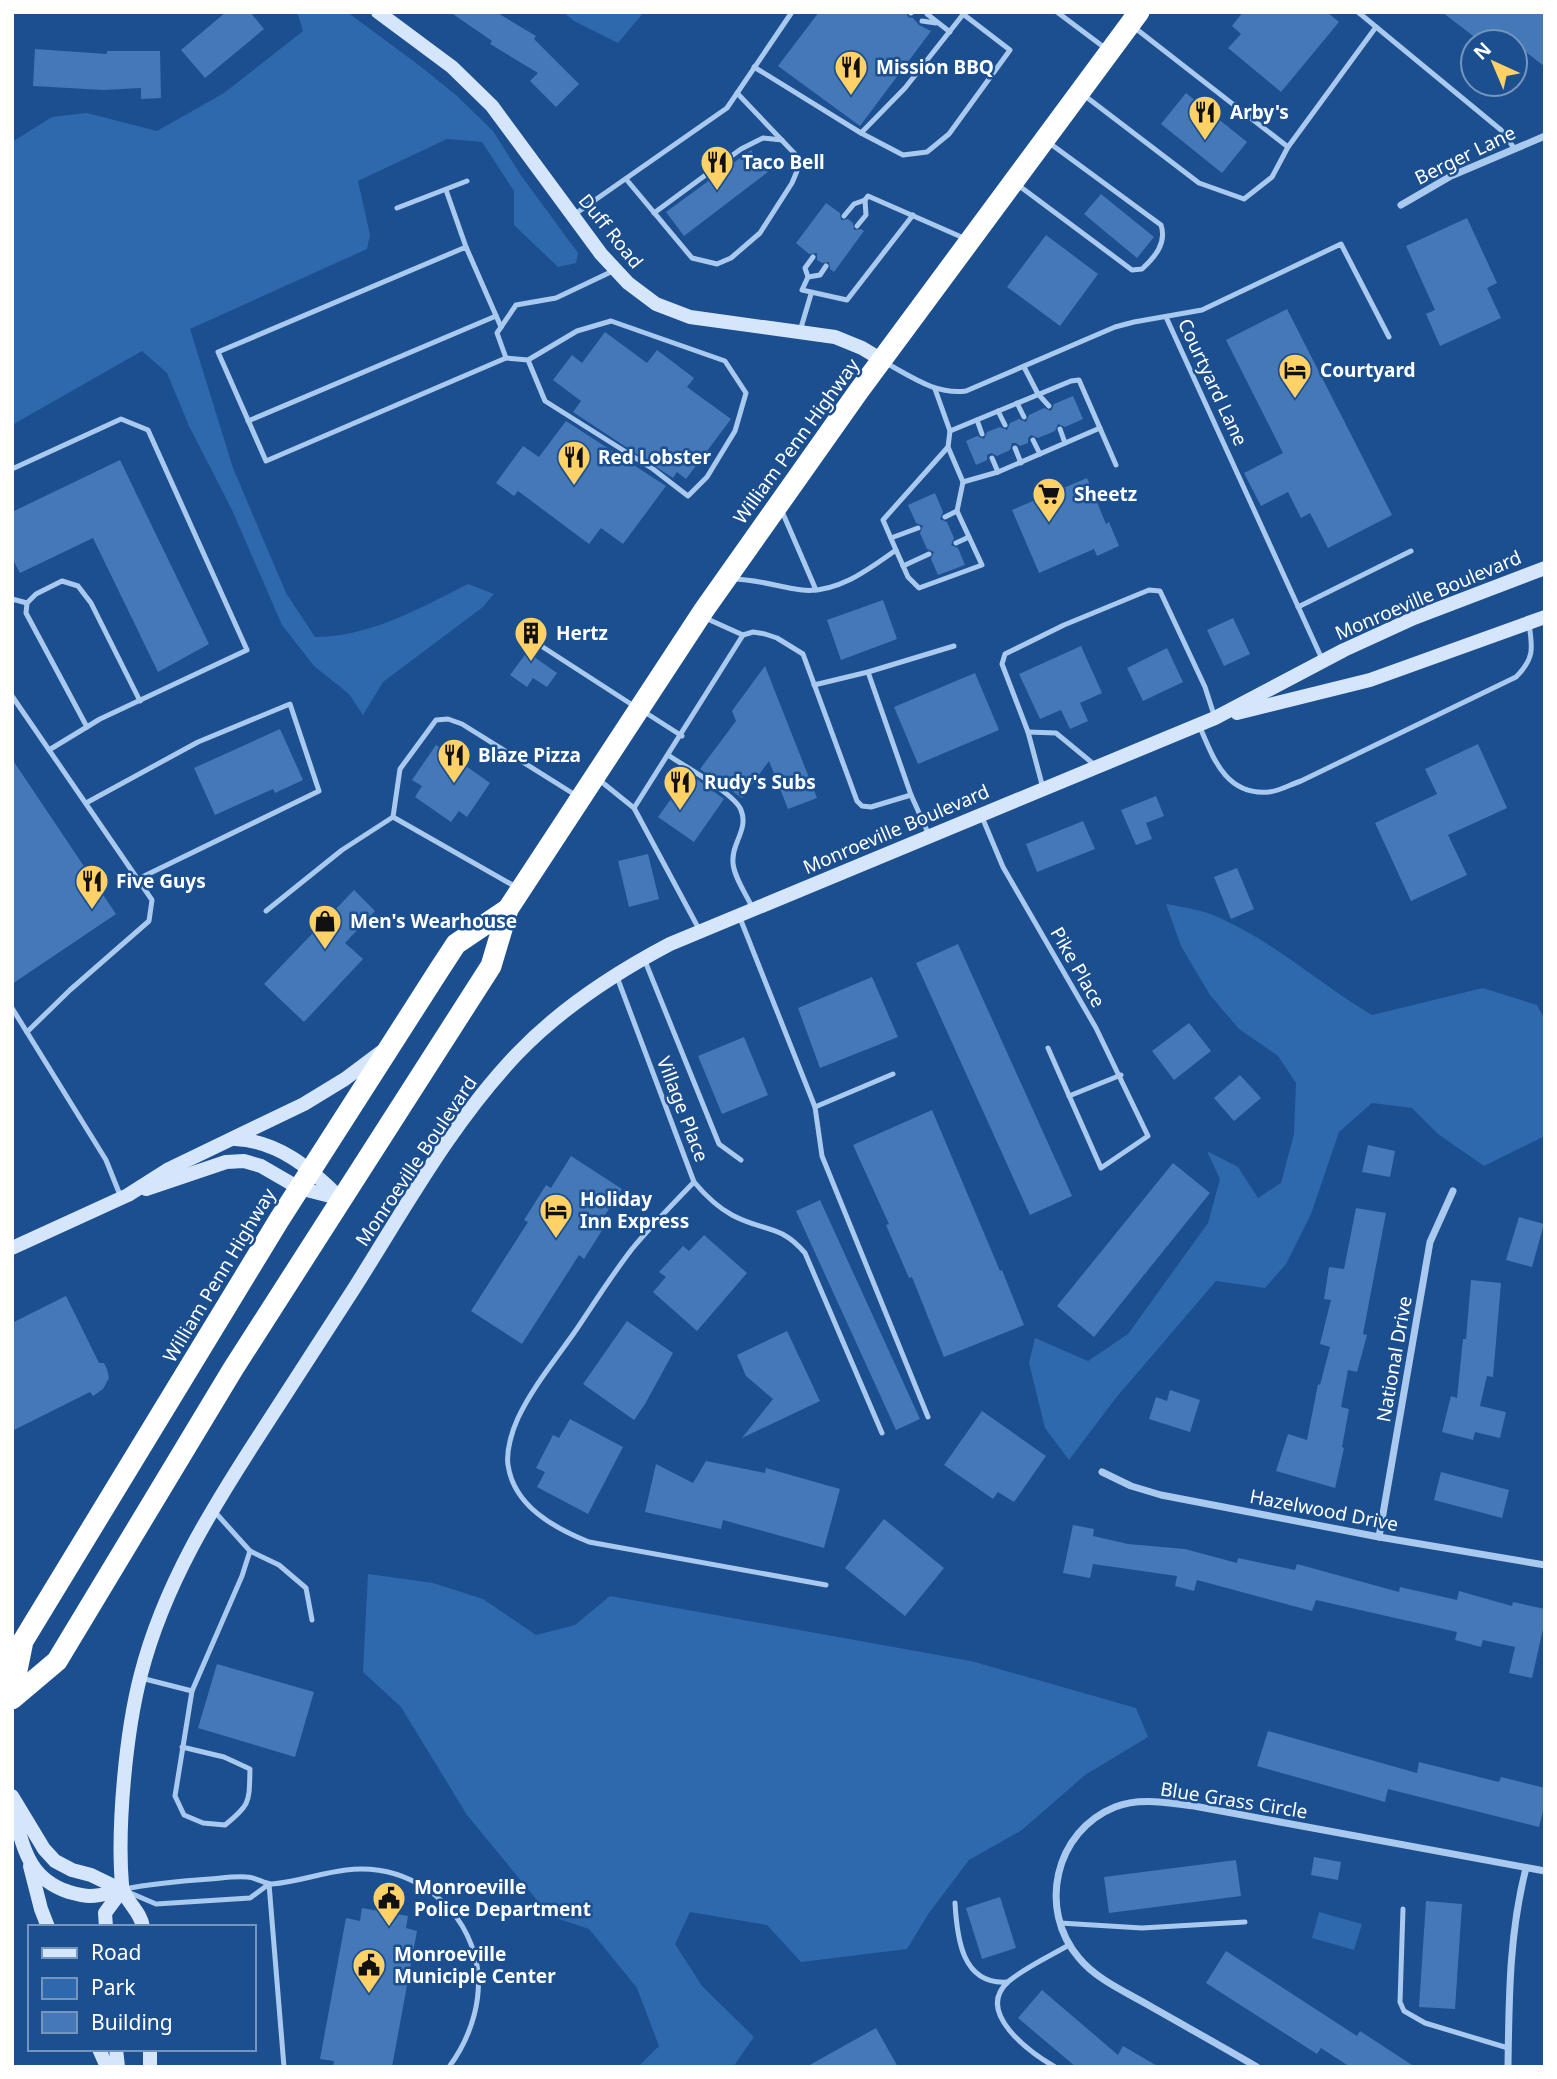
<svg xmlns="http://www.w3.org/2000/svg" width="1557" height="2079" viewBox="0 0 1557 2079" font-family="'Noto Sans',sans-serif">
<style>
.green{fill:#2e69ad}
.building{fill:#4478b7}
.lines{fill:none;stroke-linecap:round;stroke-linejoin:round}
.lane{stroke:#a9c9ee;stroke-width:5}
.street{stroke:#a9c9ee;stroke-width:7}
.secondary{stroke:#d6e6fa;stroke-width:14}
.highway{stroke:#fff;stroke-width:21}
.labels{text-anchor:middle;stroke-width:5;stroke-linejoin:round;paint-order:stroke}
.poi-label{font-size:19px;font-weight:bold;fill:#fff;stroke:#1b4f8f;text-anchor:start}
.street-label{font-size:19px;fill:#fff;stroke:#1b4f8f}
</style>
<rect width="100%" height="100%" fill="#1b4f8f"/>
<!-- green -->
<g class="green">
<path d="M297,12H347L420,66L457,96L493,131L520,174L578,253L576,263L558,267L514,225V191L482,142L447,139L358,181L370,235L367,249L190,329L233,468L286,593L315,637C370,637 420,608 468,584L494,594L483,607L383,682L363,715L349,694L314,666L282,625L232,510L189,426L167,373L142,351L12,425V142L52,117L87,113L157,131L224,93L303,31Z"/>
<path d="M563,12H644L618,43L574,21Z"/>
<path d="M1166,904C1181,907 1199,909 1213,915C1271,939 1318,983 1372,1015L1483,988L1537,1005L1545,1020V1136L1484,1166L1438,1134L1412,1108L1372,1103L1339,1132L1311,1214L1286,1264L1265,1288L1216,1281L1115,1399L1069,1460L1045,1428L1029,1363L1035,1338L1088,1361L1128,1334L1208,1223L1220,1179L1207,1151L1238,1167L1258,1198L1281,1183L1294,1134L1296,1083L1278,1056L1239,1029L1210,995L1181,946Z"/>
<path d="M368,1574L433,1583L483,1599L536,1635L575,1625L610,1596L971,1661L1136,1708L1148,1737L1085,1775L1022,1830L969,1860L929,1913L907,1949L801,1962L767,1925L690,1912L675,1944L702,1986L754,2037L733,2067H638L659,2046L637,1988L589,1929L550,1916L467,1815L401,1707L363,1672Z"/>
<path d="M1319,1912L1362,1924L1354,1950L1312,1938Z"/>
</g>
<!-- building -->
<g class="building">
<path d="M226,12H250L264,29L205,78L181,50Z"/>
<path d="M450,12H496L536,36L534,39L579,84L556,107L530,81L538,73L490,44L492,41Z"/>
<path d="M819,12H906L908,17L913,18L919,25L931,31L860,126L778,66Z"/>
<path d="M1243,12H1327L1339,22L1281,92L1228,48L1241,34L1232,26Z"/>
<path d="M1442,12H1545V67L1498,30L1486,42H1481Z"/>
<path d="M35,49L107,54V51H160L161,98L141,99V88L103,90L33,86Z"/>
<path d="M1186,93L1247,142L1222,173L1161,124Z"/>
<path d="M751,150L768,172L684,236L666,212Z"/>
<path d="M1101,194L1154,237L1137,258L1084,214Z"/>
<path d="M826,203L840,213L841,220L848,219L853,223L854,230L861,229L864,231L834,272L830,269L829,262L822,263L817,260V253L809,254L796,243Z"/>
<path d="M1467,218L1497,283L1487,288L1501,318L1440,346L1426,314L1435,310L1406,246Z"/>
<path d="M1046,235L1098,274L1060,326L1007,287Z"/>
<path d="M1287,309L1392,515L1328,548L1310,513L1301,518L1288,492L1261,506L1244,473L1283,453L1226,340Z"/>
<path d="M605,332L647,363L657,350L694,378L687,387L731,419L686,479L677,472L673,478L573,412L581,401L553,380L572,355L582,363Z"/>
<path d="M1073,396L1083,419L1065,427L1058,424L1055,431L1038,438L1031,435L1028,438V443L1020,446L1016,443H1012L1010,450L997,456L991,453L987,455V460L976,465L966,441L977,436L984,439L987,432L1000,427L1007,430L1010,423L1019,419L1026,422L1029,415L1044,408L1051,411L1054,404Z"/>
<path d="M566,421L666,486L623,544L601,528L589,544L518,491L514,496L496,483L523,446L539,457Z"/>
<path d="M120,460L209,644L158,672L93,538L20,573L12,558V512Z"/>
<path d="M1087,478L1106,524L1109,522L1119,546L1097,556L1094,549L1039,573L1012,510Z"/>
<path d="M935,493L943,512L940,519L947,522L954,538L951,545L958,548L965,565L938,575L931,559L934,552L927,549L920,533L923,526L916,523L908,505Z"/>
<path d="M883,600L897,639L841,660L827,620Z"/>
<path d="M1233,618L1250,654L1224,666L1207,630Z"/>
<path d="M1081,646L1102,693L1080,703L1088,721L1070,729L1061,710L1040,719L1019,674Z"/>
<path d="M1167,648L1183,682L1143,701L1127,668Z"/>
<path d="M527,652L557,673L547,687L533,678L527,687L510,675Z"/>
<path d="M765,666L817,798L788,809L769,761L742,798L700,769L736,721L732,711Z"/>
<path d="M975,673L999,730L918,764L894,707Z"/>
<path d="M280,729L303,780L275,793L273,789L215,815L194,768Z"/>
<path d="M1478,744L1507,808L1448,835L1467,875L1411,901L1375,823L1437,794L1425,769Z"/>
<path d="M436,745L490,783L467,817L459,811L451,822L415,797L422,786L412,780Z"/>
<path d="M12,759L116,914L12,984Z"/>
<path d="M687,777L691,781L694,777L724,799L694,842L658,817Z"/>
<path d="M1156,796L1164,816L1146,823L1152,839L1136,845L1121,810Z"/>
<path d="M1083,821L1095,849L1037,872L1026,844Z"/>
<path d="M648,854L659,899L629,907L618,861Z"/>
<path d="M1237,868L1254,909L1231,919L1214,877Z"/>
<path d="M354,890L375,911L345,943L363,959L304,1022L264,984Z"/>
<path d="M958,944L1072,1196L1030,1215L916,963Z"/>
<path d="M872,977L898,1037L820,1068L798,1008Z"/>
<path d="M1189,1023L1211,1051L1174,1080L1152,1051Z"/>
<path d="M744,1037L768,1095L722,1114L698,1056Z"/>
<path d="M1240,1075L1261,1098L1234,1121L1214,1098Z"/>
<path d="M932,1110L1000,1271L1002,1270L1024,1325L944,1357L912,1277L909,1278L886,1225L889,1224L853,1145Z"/>
<path d="M1368,1145L1395,1151L1390,1177L1362,1172Z"/>
<path d="M571,1156L622,1189L601,1221L606,1224L584,1259L579,1255L522,1344L471,1311L528,1222L524,1220L546,1185L551,1188Z"/>
<path d="M1173,1163L1210,1193L1094,1337L1057,1306Z"/>
<path d="M820,1200L920,1419L896,1430L796,1211Z"/>
<path d="M1356,1208L1386,1213L1363,1334L1367,1335L1357,1372L1348,1370L1341,1407L1349,1409L1342,1447L1344,1448L1335,1488L1276,1471L1288,1434L1307,1440L1318,1384L1320,1385L1330,1347L1320,1344L1331,1300L1324,1299L1329,1267L1344,1269Z"/>
<path d="M1519,1217L1544,1224L1532,1267L1506,1260Z"/>
<path d="M704,1235L747,1273L697,1331L653,1292L666,1277L659,1272L683,1246L689,1251Z"/>
<path d="M1471,1280L1501,1283L1493,1377L1487,1376L1480,1406L1506,1412L1500,1438L1475,1432L1473,1440L1442,1432L1451,1396L1457,1398L1463,1339H1466Z"/>
<path d="M66,1296L99,1363H104L107,1369L109,1378L103,1389L93,1396L90,1392L12,1431V1323Z"/>
<path d="M627,1321L673,1353L645,1404L634,1420L583,1384Z"/>
<path d="M787,1331L820,1401L742,1438L773,1399L746,1376L737,1355Z"/>
<path d="M1170,1390L1200,1400L1190,1432L1149,1419L1156,1397L1167,1401Z"/>
<path d="M982,1411L1046,1456L1014,1502L998,1492L993,1499L944,1465Z"/>
<path d="M570,1419L623,1447L588,1514L537,1487L545,1472L536,1468L553,1435L559,1438Z"/>
<path d="M706,1461L765,1473L766,1468L840,1489L824,1548L723,1520L721,1529L645,1512L656,1464L693,1483Z"/>
<path d="M1441,1472L1509,1490L1502,1518L1434,1500Z"/>
<path d="M884,1519L944,1568L905,1616L845,1568Z"/>
<path d="M1073,1525L1094,1529L1093,1536L1128,1544L1185,1549L1237,1563L1238,1558L1295,1570L1297,1564L1399,1592L1400,1587L1457,1600L1459,1591L1512,1606L1513,1602L1545,1609V1620L1532,1678L1509,1673L1515,1647L1483,1640L1481,1647L1455,1640L1457,1632L1316,1600L1312,1611L1197,1580L1194,1591L1175,1586L1177,1576L1093,1564L1090,1578L1063,1573Z"/>
<path d="M217,1664L314,1692L295,1757L198,1728Z"/>
<path d="M1268,1731L1417,1773L1419,1762L1499,1782L1501,1777L1545,1788V1804L1539,1827L1388,1789L1385,1802L1257,1766Z"/>
<path d="M1314,1857L1341,1862L1338,1880L1311,1875Z"/>
<path d="M1236,1860L1241,1896L1109,1913L1104,1877Z"/>
<path d="M1000,1897L1016,1948L982,1959L966,1908Z"/>
<path d="M1426,1901L1462,1904L1455,2009L1419,2007Z"/>
<path d="M362,1908L408,1916L406,1928L417,1931L392,2067H333L334,2061L320,2059L346,1918L360,1921Z"/>
<path d="M1226,1951L1357,2036L1360,2031L1415,2067H1350L1321,2048L1317,2054L1206,1983Z"/>
<path d="M1042,1990L1118,2055L1123,2046L1159,2067H1076L1018,2018Z"/>
<path d="M876,2028L898,2067H806Z"/>
</g>
<g class="lines">
<!-- lane -->
<g class="lane">
<path d="M911,12V13"/>
<path d="M1057,12L1105,48"/>
<path d="M1358,12L1501,130L1514,148"/>
<path d="M927,14L950,32"/>
<path d="M922,21L936,23"/>
<path d="M754,67L861,133L903,155L927,152L949,134L1010,50L963,14"/>
<path d="M1085,96L1199,183L1244,199L1272,177L1288,147L1135,28"/>
<path d="M861,133L905,88L965,12"/>
<path d="M1288,147L1376,27"/>
<path d="M626,179L692,258L717,264L731,258L760,233L792,183L797,171L795,154L737,93"/>
<path d="M1018,185L1132,270L1142,269C1155,257 1167,243 1161,225L1048,142"/>
<path d="M446,190L466,247"/>
<path d="M397,208L467,181"/>
<path d="M654,213L741,149L763,138L782,140"/>
<path d="M575,214L727,108L792,12"/>
<path d="M844,216L854,204L865,200L868,196L966,239"/>
<path d="M857,226L866,215L865,200"/>
<path d="M813,257L805,268L808,277L802,290L847,300L913,215"/>
<path d="M808,277L820,275L826,266"/>
<path d="M1166,317L1322,659"/>
<path d="M501,327L466,247L218,352L266,461L506,358"/>
<path d="M800,331L811,294"/>
<path d="M528,360L545,401L653,469L688,496L707,477L735,431L746,393L725,361L611,321L577,331L528,360L506,358L497,333L516,305L556,298L615,270"/>
<path d="M884,362C911,376 935,395 966,391L1115,327L1134,322L1202,310L1341,244L1389,337"/>
<path d="M1024,367L1038,394L1049,406"/>
<path d="M1017,403L1024,417"/>
<path d="M998,411L1005,425"/>
<path d="M977,420L982,434"/>
<path d="M248,421L496,316"/>
<path d="M1060,429L1065,443"/>
<path d="M950,431L1071,381L1079,380L1116,465"/>
<path d="M1033,440L1040,454"/>
<path d="M1015,448L1021,463"/>
<path d="M992,458L998,472"/>
<path d="M12,469L121,419L148,430L247,650L100,719L49,750"/>
<path d="M963,482L998,472L1100,428"/>
<path d="M781,509L816,590"/>
<path d="M945,517L957,511"/>
<path d="M891,538L918,528"/>
<path d="M956,543L969,537"/>
<path d="M896,550L908,577L919,588L982,565L957,511L963,482L948,447"/>
<path d="M903,566L929,554"/>
<path d="M732,579C757,579 778,587 802,590C837,594 869,569 896,550L883,520L948,447L950,431L935,389"/>
<path d="M12,599L27,603"/>
<path d="M1298,607L1411,551"/>
<path d="M703,617L743,635"/>
<path d="M518,631L634,706"/>
<path d="M868,672L911,795"/>
<path d="M814,685L868,672L954,646"/>
<path d="M12,696L152,900L149,921L70,990L27,1032"/>
<path d="M643,711L682,736"/>
<path d="M1199,725C1213,757 1225,796 1269,792C1280,791 1291,784 1301,781L1516,677C1534,659 1533,649 1529,624"/>
<path d="M87,727L26,613L27,603L36,594L62,581L78,586L91,603L140,701"/>
<path d="M1028,732L1056,733L1096,766"/>
<path d="M668,755C684,766 735,794 741,810C749,830 731,843 733,863C734,877 746,894 752,907"/>
<path d="M598,779L634,808L700,931"/>
<path d="M1043,788L1028,732L1002,664L1005,654L1064,625L1149,590L1160,591L1205,687L1214,715"/>
<path d="M86,803L198,742L290,704L319,791L138,879"/>
<path d="M634,808L743,635L753,632L765,634L777,638L803,654L857,801L862,806L871,807L911,795L929,835"/>
<path d="M982,817L1003,867L1096,1028L1148,1136L1101,1168L1048,1048"/>
<path d="M516,887L393,817L400,769L436,720L448,719L462,724L577,796"/>
<path d="M266,911L342,850L393,817"/>
<path d="M740,918L815,1107L822,1156L928,1417"/>
<path d="M645,961L719,1144L741,1160"/>
<path d="M617,977L694,1182C705,1195 717,1207 732,1215C763,1232 779,1223 805,1253L882,1433"/>
<path d="M12,1008L106,1160L120,1195"/>
<path d="M1069,1096L1121,1075"/>
<path d="M815,1107L893,1074"/>
<path d="M694,1182C673,1204 651,1226 632,1249C611,1276 593,1305 574,1333C555,1360 532,1388 518,1418C512,1431 506,1451 508,1465C514,1506 554,1528 589,1542L826,1585"/>
<path d="M214,1511L250,1551L279,1565L306,1588L312,1620"/>
<path d="M141,1678L192,1691"/>
<path d="M182,1747L224,1757L250,1769C249,1802 251,1804 225,1825L203,1823L184,1815L175,1796L192,1691L242,1576L250,1551"/>
<path d="M269,1884L284,2067"/>
<path d="M125,1889C154,1883 181,1881 210,1879C222,1878 235,1876 247,1877C256,1877 264,1884 272,1884C297,1882 321,1873 346,1870C405,1863 459,1899 475,1956C485,1994 472,2036 449,2067"/>
<path d="M128,1892L156,1904L250,1898L269,1884"/>
<path d="M955,1903C957,1938 962,1985 1007,1982"/>
<path d="M1403,1909L1400,2002L1404,2011L1425,2023L1508,2048"/>
<path d="M1060,1923L1142,1928L1245,1922"/>
<path d="M1055,2067C1031,2053 973,2012 1009,1981C1026,1967 1050,1956 1069,1945"/>
</g>
<!-- street -->
<g class="street">
<path d="M1401,205L1451,176L1545,136"/>
<path d="M1102,1472L1131,1486L1161,1495L1379,1537L1545,1565"/>
<path d="M1379,1537L1430,1242L1453,1191"/>
<path d="M1257,2067C1221,2046 1185,2026 1150,2006C1126,1992 1097,1980 1079,1958C1037,1909 1055,1831 1115,1807C1140,1797 1168,1803 1194,1806L1545,1871"/>
<path d="M1508,2067C1509,1999 1509,1934 1526,1868"/>
</g>
<!-- secondary -->
<g class="secondary">
<path d="M378,12L452,67L492,106L601,254L628,283L656,304L690,317L835,337L862,348L882,360"/>
<path d="M1237,713L1370,680L1545,617"/>
<path d="M235,1139C278,1141 310,1168 339,1197"/>
<path d="M146,1189L226,1162L244,1161L261,1166L299,1188L342,1199"/>
<path d="M12,1248L128,1195L169,1169L304,1104L345,1079L381,1052"/>
<path d="M12,1796L44,1849L55,1861L72,1870L91,1875L122,1890"/>
<path d="M12,1806C23,1844 26,1878 69,1892C76,1894 83,1896 90,1896C101,1896 112,1892 122,1890"/>
<path d="M30,1866L41,1909L48,1927"/>
<path d="M106,1927L105,1913L122,1890"/>
<path d="M143,1927C141,1911 124,1901 122,1885C117,1827 126,1731 141,1674C164,1585 212,1508 262,1431C293,1383 324,1335 355,1287C405,1208 452,1122 517,1054C561,1008 613,974 670,944L1215,718L1344,650L1414,618L1545,568"/>
<path d="M99,2049L107,2067"/>
<path d="M116,2049L118,2067"/>
<path d="M150,2067V2049"/>
</g>
<!-- highway -->
<g class="highway">
<path d="M12,1695L23,1641L279,1220L439,970L456,944L508,909"/>
<path d="M12,1699L57,1661L233,1369L491,966L508,909L704,610L858,392L1139,12"/>
</g>
</g>
<!-- icons -->
<defs>
<symbol id="restaurant-pin" viewBox="-11 -11 22 30"><path d="M0 17L-7.5 6A9.5 9.5 0 1 1 7.5 6Z" fill="#ffd166" stroke="#1b4f8f"/><path d="M-5-6h1v4h1v-4h1v4h1v-4h1v5L-1.5 .5V6h-2V.5L-5-1ZM5-6V6H3V1.5H1.5Q1.5-4 5-6Z" fill="#111"/></symbol>
<symbol id="hotel-pin" viewBox="-11 -11 22 30"><path d="M0 17L-7.5 6A9.5 9.5 0 1 1 7.5 6Z" fill="#ffd166" stroke="#1b4f8f"/><path d="M-6-4.5h1.5V1H6V5H4.5V3h-9V5H-6ZM-4 0a1.8 1.8 0 1 1 3.6 0ZM.5 0V-2.5h3Q6-2.5 6 0Z" fill="#111"/></symbol>
<symbol id="supermarket-pin" viewBox="-11 -11 22 30"><path d="M0 17L-7.5 6A9.5 9.5 0 1 1 7.5 6Z" fill="#ffd166" stroke="#1b4f8f"/><path d="M-6-5.5h2.5l.6 2H6L4.5 2H-2.5L-4.4-4H-6ZM-1.5 3.2a1.3 1.3 0 1 0 .1 0ZM3 3.2a1.3 1.3 0 1 0 .1 0Z" fill="#111"/></symbol>
<symbol id="building-pin" viewBox="-11 -11 22 30"><path d="M0 17L-7.5 6A9.5 9.5 0 1 1 7.5 6Z" fill="#ffd166" stroke="#1b4f8f"/><path d="M-4-6H4V6H1V3H-1V6H-4ZM-2.5-4.3h1.7v1.8h-1.7ZM.8-4.3h1.7v1.8H.8ZM-2.5-1h1.7V.8h-1.7ZM.8-1h1.7V.8H.8Z" fill="#111"/></symbol>
<symbol id="shop-pin" viewBox="-11 -11 22 30"><path d="M0 17L-7.5 6A9.5 9.5 0 1 1 7.5 6Z" fill="#ffd166" stroke="#1b4f8f"/><path d="M-5-2.5h2.3a2.7 3.5 0 0 1 5.4 0H5L5.5 6h-11ZM-1.5-2.5h3a1.5 2.3 0 0 0-3 0Z" fill="#111"/></symbol>
<symbol id="civic-pin" viewBox="-11 -11 22 30"><path d="M0 17L-7.5 6A9.5 9.5 0 1 1 7.5 6Z" fill="#ffd166" stroke="#1b4f8f"/><path d="M-.6-6.5H3V-4.5H.6V-3L4-1V1h2V6H-6V1h2V-1L-.6-3ZM-1.2 2.5V6h2.4V2.5Z" fill="#111"/></symbol>
</defs>
<g fill-rule="evenodd">
<use href="#restaurant-pin" x="832" y="48" width="38" height="52"/>
<use href="#restaurant-pin" x="1186" y="93" width="38" height="52"/>
<use href="#restaurant-pin" x="698" y="143" width="38" height="52"/>
<use href="#hotel-pin" x="1276" y="351" width="38" height="52"/>
<use href="#restaurant-pin" x="555" y="438" width="38" height="52"/>
<use href="#supermarket-pin" x="1030" y="475" width="38" height="52"/>
<use href="#building-pin" x="512" y="614" width="38" height="52"/>
<use href="#restaurant-pin" x="435" y="736" width="38" height="52"/>
<use href="#restaurant-pin" x="661" y="763" width="38" height="52"/>
<use href="#restaurant-pin" x="73" y="862" width="38" height="52"/>
<use href="#shop-pin" x="306" y="902" width="38" height="52"/>
<use href="#hotel-pin" x="537" y="1191" width="38" height="52"/>
<use href="#civic-pin" x="370" y="1879" width="38" height="52"/>
<use href="#civic-pin" x="350" y="1946" width="38" height="52"/>
</g>
<g class="labels">
<!-- poi labels -->
<g class="poi-label">
<text x="876" y="74">Mission BBQ</text>
<text x="1230" y="119">Arby's</text>
<text x="742" y="169">Taco Bell</text>
<text x="1320" y="377">Courtyard</text>
<text x="598" y="464">Red Lobster</text>
<text x="1074" y="501">Sheetz</text>
<text x="556" y="640">Hertz</text>
<text x="478" y="762">Blaze Pizza</text>
<text x="704" y="789">Rudy's Subs</text>
<text x="116" y="888">Five Guys</text>
<text x="350" y="928">Men's Wearhouse</text>
<text x="580" y="1206">Holiday<tspan x="580" dy="22">Inn Express</tspan></text>
<text x="414" y="1894">Monroeville<tspan x="414" dy="22">Police Department</tspan></text>
<text x="394" y="1961">Monroeville<tspan x="394" dy="22">Municiple Center</tspan></text>
</g>
<!-- street labels -->
<g class="street-label">
<text transform="translate(1465 155) rotate(-26)" y="7">Berger Lane</text>
<text transform="translate(611 231) rotate(51)" y="7">Duff Road</text>
<text transform="translate(1213 382) rotate(65)" y="7">Courtyard Lane</text>
<text transform="translate(796 441) rotate(-54)" y="7">William Penn Highway</text>
<text transform="translate(1428 595) rotate(-23)" y="7">Monroeville Boulevard</text>
<text transform="translate(896 829) rotate(-23)" y="7">Monroeville Boulevard</text>
<text transform="translate(1078 967) rotate(60)" y="7">Pike Place</text>
<text transform="translate(683 1109) rotate(69)" y="7">Village Place</text>
<text transform="translate(416 1161) rotate(-56)" y="7">Monroeville Boulevard</text>
<text transform="translate(219 1275) rotate(-59)" y="7">William Penn Highway</text>
<text transform="translate(1394 1359) rotate(-80)" y="7">National Drive</text>
<text transform="translate(1324 1510) rotate(11)" y="7">Hazelwood Drive</text>
<text transform="translate(1234 1800) rotate(9)" y="7">Blue Grass Circle</text>
</g>
</g>
<!-- border -->
<rect width="1557" height="2079" fill="none" stroke="#ffffff" stroke-width="28"/>
<!-- legend -->
<rect x="28" y="1925" width="228" height="126" fill="#1b4f8f" stroke="#7695bc" stroke-width="2"/>
<rect x="42" y="1948" width="35" height="10" fill="#d6e6fa" stroke="#7695bc" stroke-width="2"/>
<text x="91" y="1960" font-size="21" fill="#ffffff">Road</text>
<rect x="42" y="1978" width="35" height="21" fill="#2e69ad" stroke="#7695bc" stroke-width="2"/>
<text x="91" y="1995" font-size="21" fill="#ffffff">Park</text>
<rect x="42" y="2012" width="35" height="21" fill="#4478b7" stroke="#7695bc" stroke-width="2"/>
<text x="91" y="2030" font-size="21" fill="#ffffff">Building</text>
<!-- north arrow -->
<g transform="translate(1494 63) rotate(316)"><circle r="33" fill="#1b4f8f" stroke="#7695bc" stroke-width="2"/>
<path d="M0-5L12 26L0 18L-12 26Z" fill="#ffd166"/>
<text y="-10" font-size="19" font-weight="bold" text-anchor="middle" fill="#ffffff">N</text>
</g>
</svg>
